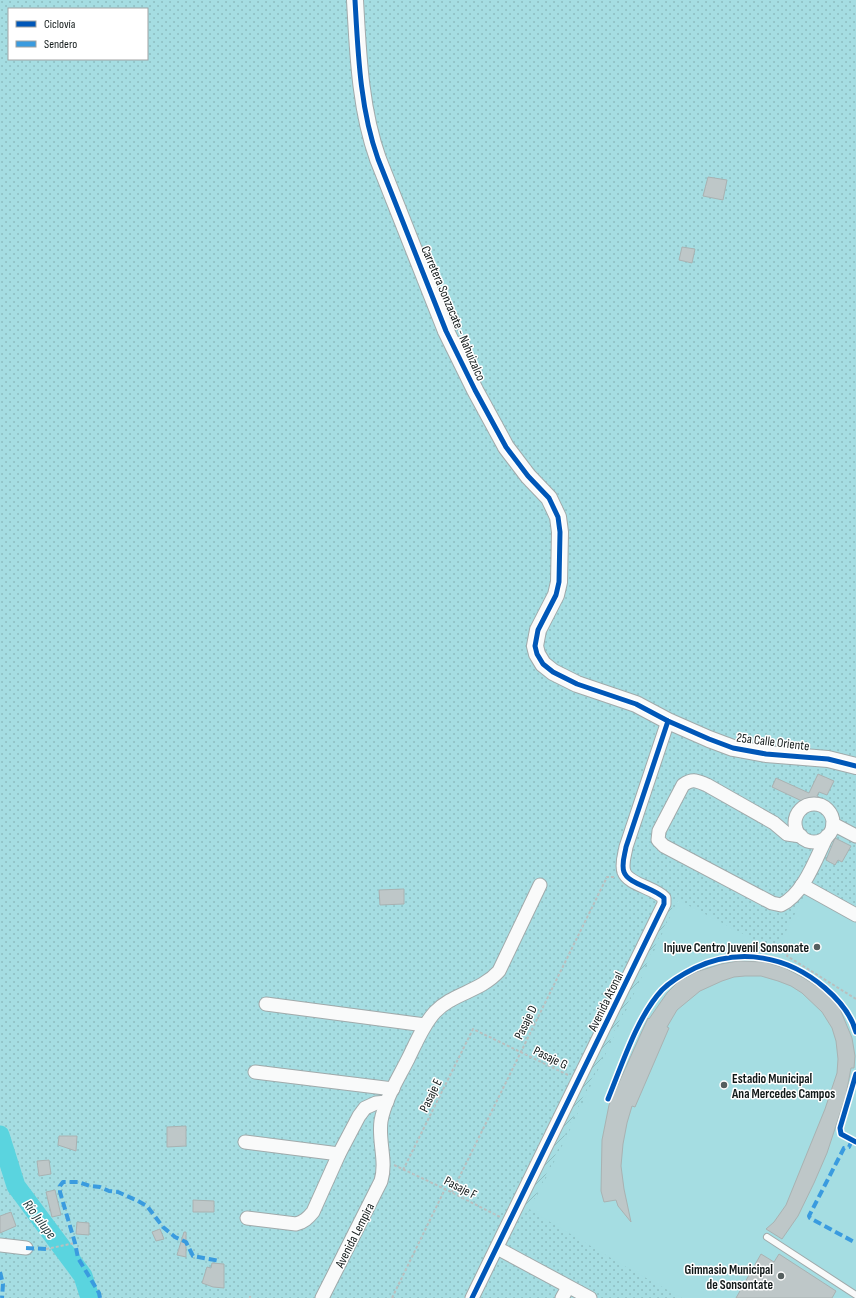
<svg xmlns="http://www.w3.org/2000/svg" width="856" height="1298" viewBox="0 0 856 1298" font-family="'Sofia Sans Condensed',sans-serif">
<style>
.park{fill:url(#park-dots);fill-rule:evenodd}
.garden{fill:url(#garden-furrows)}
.pitch{fill:#a5dde2}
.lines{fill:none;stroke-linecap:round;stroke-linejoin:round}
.river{stroke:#5ad4df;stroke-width:19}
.building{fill:#bec7c8;stroke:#a9b2b2}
.service-casing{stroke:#a1aaab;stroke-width:8}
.minor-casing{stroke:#a1aaab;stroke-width:15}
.tertiary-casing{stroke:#a1aaab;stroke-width:18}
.path{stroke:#babfbf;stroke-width:2;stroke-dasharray:3 2;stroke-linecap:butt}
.service{stroke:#f9fafa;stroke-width:6}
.minor{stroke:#f9fafa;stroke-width:13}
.tertiary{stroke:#f9fafa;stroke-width:16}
.quiet{stroke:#3a9bdf;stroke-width:4;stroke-dasharray:8 4;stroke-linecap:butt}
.cycleway-casing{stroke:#fff;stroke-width:8}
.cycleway{stroke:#0057b8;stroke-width:5}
.poi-dot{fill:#555f5f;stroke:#fff;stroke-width:1.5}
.labels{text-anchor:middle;stroke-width:3;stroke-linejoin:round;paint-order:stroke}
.street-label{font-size:13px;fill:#111919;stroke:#fff}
.poi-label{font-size:13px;font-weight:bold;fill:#111919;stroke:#fff;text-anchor:end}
.water-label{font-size:14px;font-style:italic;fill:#1e373a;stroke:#fff}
</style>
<defs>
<pattern id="park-dots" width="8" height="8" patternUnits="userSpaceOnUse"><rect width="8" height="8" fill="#a5dde2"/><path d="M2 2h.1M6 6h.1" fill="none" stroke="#8dbdc1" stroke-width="1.8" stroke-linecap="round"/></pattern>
<pattern id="garden-furrows" width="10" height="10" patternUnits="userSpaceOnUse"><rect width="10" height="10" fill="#a5dde2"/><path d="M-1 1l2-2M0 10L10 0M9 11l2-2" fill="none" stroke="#8dbdc1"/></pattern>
</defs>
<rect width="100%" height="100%" fill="#d4e0e0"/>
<!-- park -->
<path class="park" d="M0,0H856V1298H0ZM9,9H147V59H9Z"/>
<!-- garden -->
<path class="garden" d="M664,904L673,908L528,1212L517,1207Z"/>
<!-- pitch -->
<path class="pitch" d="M805,894L856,923V1298H682L621,1264L530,1210L567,1136L678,900L776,951Z"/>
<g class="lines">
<!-- river -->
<path class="river" d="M0,1135L16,1186L83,1276L90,1298"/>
</g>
<!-- building -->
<g class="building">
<path d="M708,177L727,180L723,200L703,196Z"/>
<path d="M682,247L695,249L692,263L679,260Z"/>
<path d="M818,774L834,781L827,795L819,792L817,796L824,800L804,802L772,787L776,778L809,793Z"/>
<path d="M835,838L851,846L842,862L838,860L835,865L826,860Z"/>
<path d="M404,889V904L380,905L379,890Z"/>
<path d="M738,961L765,962L785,968L804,978L824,991L834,1000L840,1009L852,1038L855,1056L854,1068H851L846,1095L827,1153L814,1183L798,1216L782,1239L766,1229L774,1222L786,1205L825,1109L837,1073L838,1059L836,1041L832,1028L822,1012L802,993L791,986L778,981L761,976H745L734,977L722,981L700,991L677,1010L667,1027L669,1028L635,1107L632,1106L627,1123L623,1144L621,1166L624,1189L631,1222L618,1206L616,1200L604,1202L601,1191L602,1140L609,1105L612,1098L648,1018L649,1019L667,993L679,981L696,972L721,964Z"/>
<path d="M186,1126V1146L167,1147V1127Z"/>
<path d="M59,1136H77L76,1151L58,1145Z"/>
<path d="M49,1160L51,1174L39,1176L37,1161Z"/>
<path d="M55,1190L61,1215L52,1217L46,1192Z"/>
<path d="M193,1200L214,1201V1212H193Z"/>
<path d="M11,1212L16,1226L0,1233V1216Z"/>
<path d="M77,1222L89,1223V1235L76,1234Z"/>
<path d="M160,1229L164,1239L156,1241L152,1232Z"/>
<path d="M184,1232H186V1257L177,1255Z"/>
<path d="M761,1254L774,1262L779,1254L836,1291L832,1298H736Z"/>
<path d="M212,1263L224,1264V1288L213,1287L202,1283L207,1267L211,1268Z"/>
</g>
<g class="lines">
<defs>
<path id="service" d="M767,1237L856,1295"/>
<g id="minor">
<circle cx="814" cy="823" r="19"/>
<path d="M833,824L856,836"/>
<path d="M801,836L787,834L774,823L707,785C697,781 693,778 683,785L659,831L658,840L664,846L772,903L781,905C804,894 816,858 827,836"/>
<path d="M802,885L856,915"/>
<path d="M266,1004L425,1025"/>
<path d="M255,1072L393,1089"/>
<path d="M245,1142L339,1154"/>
<path d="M247,1218L296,1224C304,1222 308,1218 313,1212L339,1154L359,1116L365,1108L376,1103L387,1102"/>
<path d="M0,1245L26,1248"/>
<path d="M497,1248L590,1298"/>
<path d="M322,1298L381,1181C387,1161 378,1141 381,1121C385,1099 398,1079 408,1059C416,1043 423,1025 435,1012C453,993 480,992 499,971L540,885"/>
<path d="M472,1298L664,904V898C655,888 628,884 624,872C621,864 625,854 626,847L668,721"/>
<path d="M562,1298L568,1287"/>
</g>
<path id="tertiary" d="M355,0C358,53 360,109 378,159L446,331L475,390L506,447L528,476L549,498L558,517L560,532L559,582L556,595L538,630L535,646L537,654L543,664L553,672L577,684L636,704L668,721L709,739L733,748L766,754L828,759L856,766"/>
</defs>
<!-- service casing -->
<use href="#service" class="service-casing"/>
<!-- minor casing -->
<use href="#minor" class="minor-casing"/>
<!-- tertiary casing -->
<use href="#tertiary" class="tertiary-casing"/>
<!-- path -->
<g class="path">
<path d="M790,950L787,956L856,999"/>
<path d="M394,1165L445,1189L500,1217"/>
<path d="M403,1170L473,1029L568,1075"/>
<path d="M452,1192L607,877H614"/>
<path d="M46,1249L75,1243"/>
<path d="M250,1296V1298"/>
<path d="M392,1298L445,1189"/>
</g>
<!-- service -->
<use href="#service" class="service"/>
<!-- minor -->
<use href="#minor" class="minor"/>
<!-- tertiary -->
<use href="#tertiary" class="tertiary"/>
<!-- quiet -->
<g class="quiet">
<path d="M852,1140L849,1147L844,1148L809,1216L810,1218L856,1243"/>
<path d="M26,1248L46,1249"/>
<path d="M0,1272L3,1284L2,1298"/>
<path d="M100,1298L99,1293L78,1258L75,1243L60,1192V1186L63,1182H78L90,1186L100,1187L109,1191L118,1192L138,1201L147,1206L163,1227L175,1237L186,1242L193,1256L220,1261"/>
</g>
<defs>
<g id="cycleway">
<path d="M355,0C358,53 360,109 378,159L446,331L475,390L506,447L528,476L549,498L558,517L560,532L559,582L556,595L538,630L535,646L537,654L543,664L553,672L577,684L636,704L668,721L709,739L733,748L766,754L828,759L856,766"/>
<path d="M856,1074L840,1128L841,1134L856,1142"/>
<path d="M608,1099C622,1065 637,1017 662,990C671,981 683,974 695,968C740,947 788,956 825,988C839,1000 851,1014 856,1032"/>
<path d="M472,1298L664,904V898C655,888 628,884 624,872C621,864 625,854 626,847L668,721"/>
</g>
</defs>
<!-- cycleway casing -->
<use href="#cycleway" class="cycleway-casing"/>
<!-- cycleway -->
<use href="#cycleway" class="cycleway"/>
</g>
<!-- markers -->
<g class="poi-dot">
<circle cx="817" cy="947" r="4"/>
<circle cx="724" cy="1085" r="4"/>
<circle cx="781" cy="1276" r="4"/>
</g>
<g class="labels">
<!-- street labels -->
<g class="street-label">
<text transform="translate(454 313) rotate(67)" y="5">Carretera Sonzacate - Nahuizalco</text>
<text transform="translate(773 741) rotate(7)" y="5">25a Calle Oriente</text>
<text transform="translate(605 1001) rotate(-64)" y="5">Avenida Atonal</text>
<text transform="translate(525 1022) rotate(-64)" y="5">Pasaje D</text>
<text transform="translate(551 1057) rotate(26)" y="5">Pasaje G</text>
<text transform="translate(430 1095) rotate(-64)" y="5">Pasaje E</text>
<text transform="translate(461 1187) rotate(27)" y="5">Pasaje F</text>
<text transform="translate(354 1235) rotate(-63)" y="5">Avenida Lempira</text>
</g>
<!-- poi labels -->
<g class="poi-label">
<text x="809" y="952">Injuve Centro Juvenil Sonsonate</text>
<text x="732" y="1083" text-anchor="start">Estadio Municipal<tspan x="732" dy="15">Ana Mercedes Campos</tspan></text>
<text x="773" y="1274">Gimnasio Municipal<tspan x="773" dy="15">de Sonsontate</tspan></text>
</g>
<!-- water labels -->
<g class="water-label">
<text transform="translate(40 1219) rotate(53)" y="5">Río Julupe</text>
</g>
</g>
<!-- legend -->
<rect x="8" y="8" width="140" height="52" fill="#ffffff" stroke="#a0a3a3"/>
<rect x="16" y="21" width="20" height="6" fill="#0057b8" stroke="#a0a3a3"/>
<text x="44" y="28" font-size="12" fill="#111919">Ciclovía</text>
<rect x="16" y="41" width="20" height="6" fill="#3a9bdf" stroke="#a0a3a3"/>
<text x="44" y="48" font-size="12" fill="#111919">Sendero</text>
</svg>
